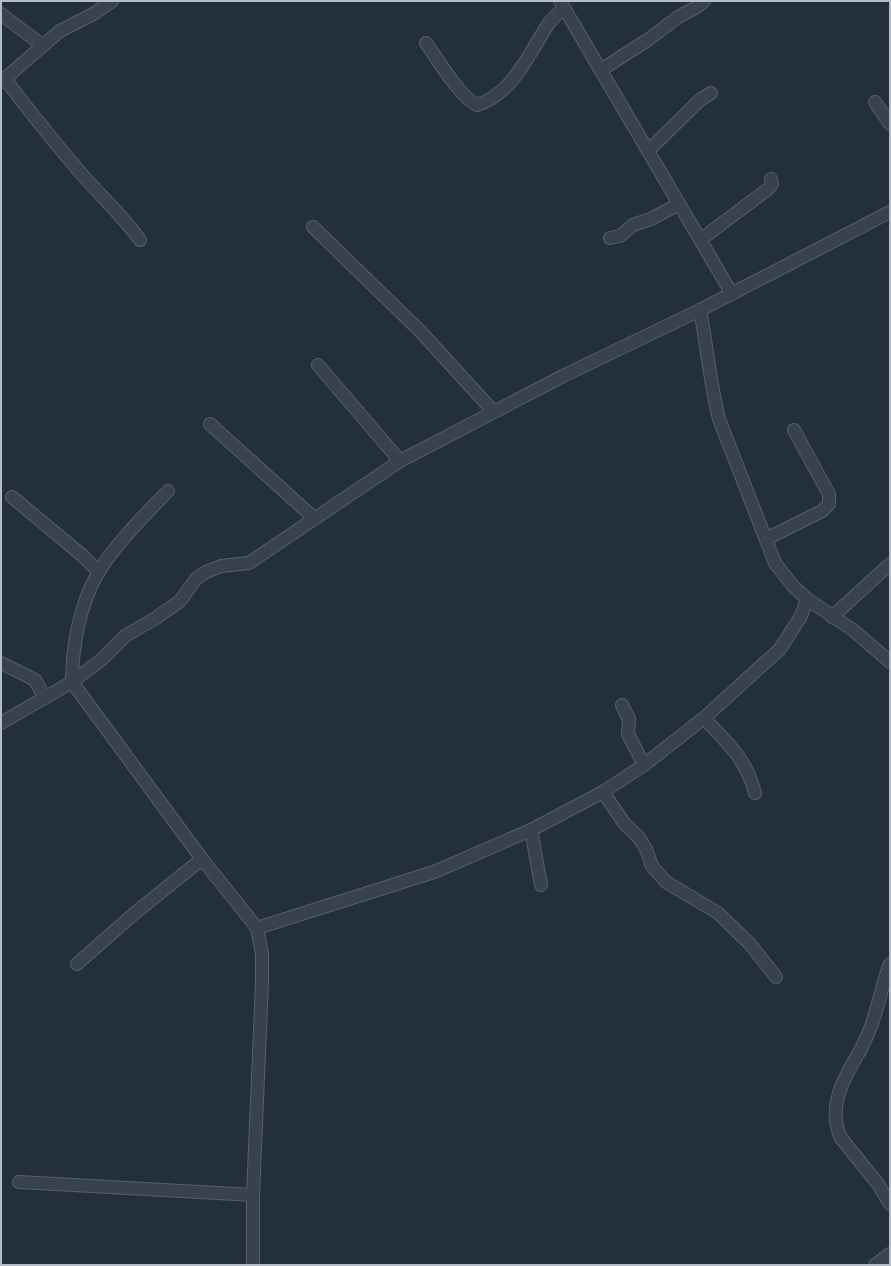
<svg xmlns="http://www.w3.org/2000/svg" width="891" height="1266" viewBox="0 0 891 1266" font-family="'Asap Condensed',sans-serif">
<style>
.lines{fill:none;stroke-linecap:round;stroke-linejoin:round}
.minor-casing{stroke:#565f6c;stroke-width:14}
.minor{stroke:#38414e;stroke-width:12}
</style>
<rect width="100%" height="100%" fill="#242f3e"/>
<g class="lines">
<defs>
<g id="minor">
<path d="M560,1L732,294"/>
<path d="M1,14L42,45"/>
<path d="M426,43C438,60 460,97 477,105C514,93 529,53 549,23C553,18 559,13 564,8"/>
<path d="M601,70L649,39L678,17L697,7L704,1"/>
<path d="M5,79C31,113 57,146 86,179C104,199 124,218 140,240"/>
<path d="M1,82L60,31L95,13L112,1"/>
<path d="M875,102L890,124"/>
<path d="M648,151L700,100L711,93"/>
<path d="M313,227L421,332L493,411"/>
<path d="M610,238L620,236L633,225L651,219L679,204"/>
<path d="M700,240L768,189L772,184L771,179"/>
<path d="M700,310C707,346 710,383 719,419L775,563L793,586L807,599L853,630L890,662"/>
<path d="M318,365L400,461"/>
<path d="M210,424L314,518"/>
<path d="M168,491C145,515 115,544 98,573C80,604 72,646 72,682L202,859L257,928L262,954V983L253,1195V1265"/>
<path d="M12,497L83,556L99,572"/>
<path d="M766,539L822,511L829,504V494L794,430"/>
<path d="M832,617L890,564"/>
<path d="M1,663L35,680L45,698"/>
<path d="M622,705L629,719L628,734L644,765"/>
<path d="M704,718C728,744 746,758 755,793"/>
<path d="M1,723L72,682L101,660L125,636L156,618L180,601L196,579L206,572L221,566L249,563L400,461L563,376L700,310L890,212"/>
<path d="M603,792L624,823L640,839L646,849L652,866L666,882L718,913L750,944L776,977"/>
<path d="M531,830L541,885"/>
<path d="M257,928L434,872L531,830L603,792L644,765L704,718L780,649L801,616L807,599"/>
<path d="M77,964L135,913L202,859"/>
<path d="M890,964C883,981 880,1000 874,1017C871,1028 866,1039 861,1049C845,1077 826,1105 841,1138L878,1184L890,1204"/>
<path d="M19,1182L253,1195"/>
<path d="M875,1265L890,1254"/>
</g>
</defs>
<!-- minor casing -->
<use href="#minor" class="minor-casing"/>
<!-- minor -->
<use href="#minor" class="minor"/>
</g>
<!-- border -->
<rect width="891" height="1266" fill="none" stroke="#b4bcc9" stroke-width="4"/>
</svg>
